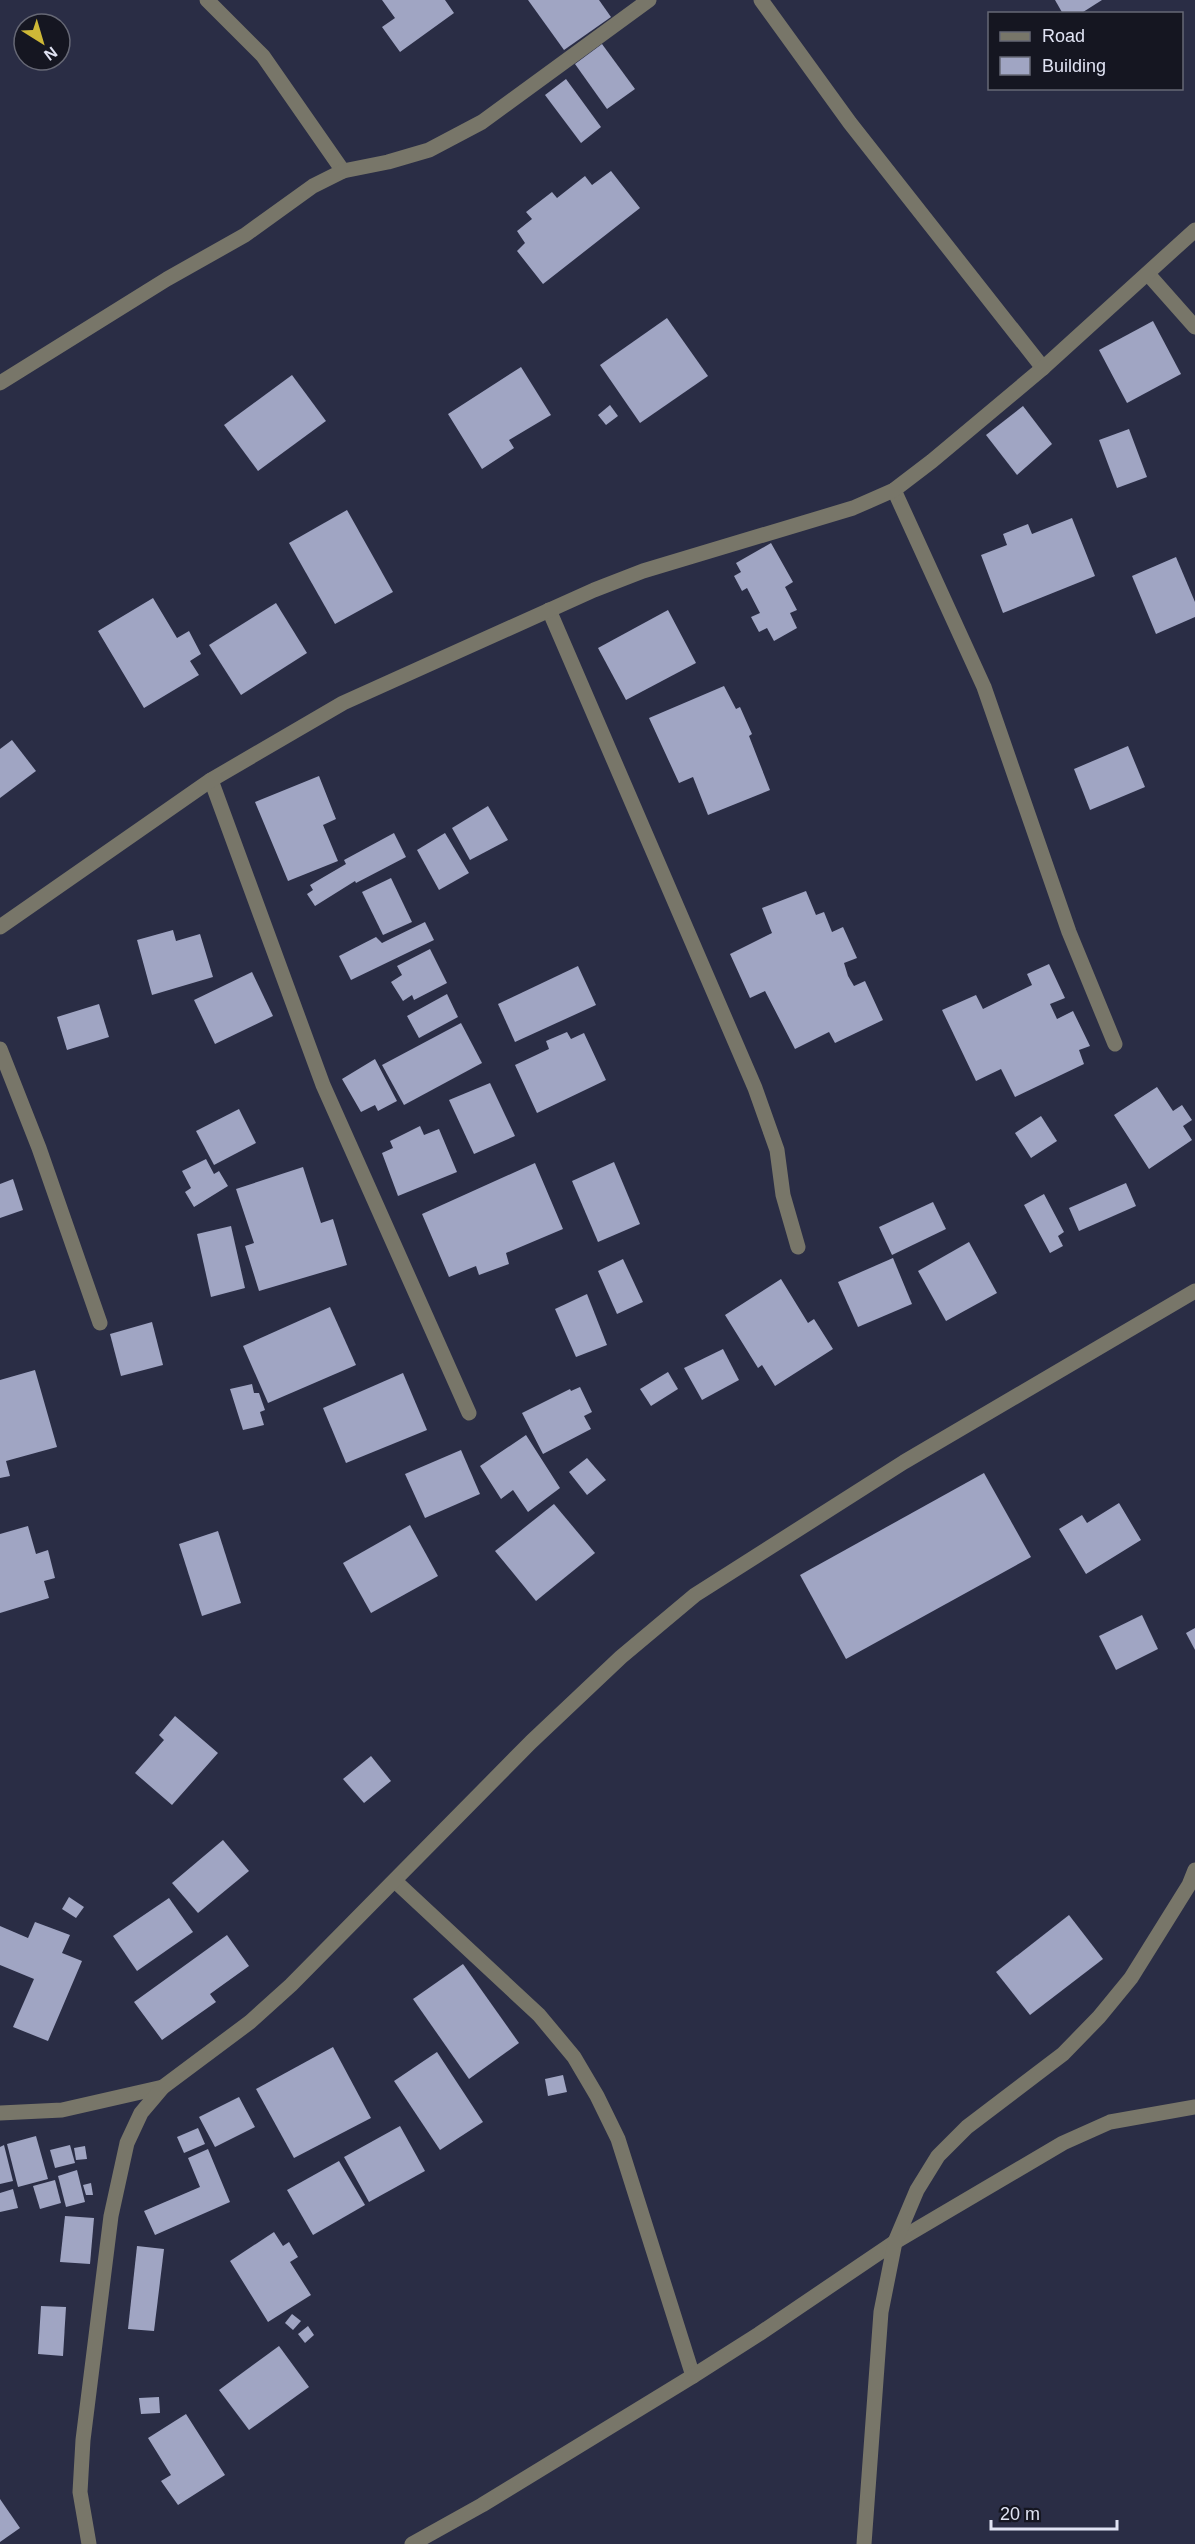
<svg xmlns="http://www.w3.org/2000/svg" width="1195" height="2544" viewBox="0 0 1195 2544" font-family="Arial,sans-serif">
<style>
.building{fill:#a0a5c3}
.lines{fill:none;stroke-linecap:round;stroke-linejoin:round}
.minor{stroke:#787669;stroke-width:15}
</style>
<rect width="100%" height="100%" fill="#2a2d45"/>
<!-- building -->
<g class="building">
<path d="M382,0H445L454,13L400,52L382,27L395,18Z"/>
<path d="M528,0H599L611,17L564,50Z"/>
<path d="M1055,0H1102L1080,14H1063Z"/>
<path d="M602,44L635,89L607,109L575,64Z"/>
<path d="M566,79L601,127L581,143L545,95Z"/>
<path d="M611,171L640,208L543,284L517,251L525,243L517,231L532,219L526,212L552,192L557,198L585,176L592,185Z"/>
<path d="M667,318L708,376L640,423L600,365Z"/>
<path d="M1153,321L1181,374L1127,403L1099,350Z"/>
<path d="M521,367L551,415L509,440L514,448L482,469L448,414Z"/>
<path d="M292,375L326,421L258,471L224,425Z"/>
<path d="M610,405L618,416L606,425L598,415Z"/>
<path d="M1023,406L1052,444L1017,475L986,435Z"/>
<path d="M1129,429L1147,477L1117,488L1099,440Z"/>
<path d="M347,510L393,592L335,624L289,543Z"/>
<path d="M1072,518L1095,576L1003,613L981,555L1007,545L1003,534L1028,524L1032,534Z"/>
<path d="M771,543L793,582L785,587L797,610L790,613L797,628L774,641L767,628L759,632L751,617L760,613L747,588L742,591L734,576L741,572L736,563Z"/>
<path d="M1176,557L1195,602V617L1156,634L1132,576Z"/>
<path d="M153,598L177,638L189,631L201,654L190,661L199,675L144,708L98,631Z"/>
<path d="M276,603L307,653L241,695L209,645Z"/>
<path d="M668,610L696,663L626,700L598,648Z"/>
<path d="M724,686L736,709L740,707L752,734L749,736L770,790L708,815L693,777L679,783L649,718Z"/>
<path d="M12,740L36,771L0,798V749Z"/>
<path d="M1128,746L1145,787L1090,810L1074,769Z"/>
<path d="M319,776L336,819L323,825L338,861L288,881L255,802Z"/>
<path d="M488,806L508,840L470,860L452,828Z"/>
<path d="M394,833L406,857L356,883L355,881L315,906L307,894L313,890L310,885L346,864L344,860Z"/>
<path d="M445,833L469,873L439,890L417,850Z"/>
<path d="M391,878L412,922L383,935L362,892Z"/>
<path d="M806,891L816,915L824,912L832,932L843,927L857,958L844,963L848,976L854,986L865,981L883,1020L835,1043L829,1032L795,1049L765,991L750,998L730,954L772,933L762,908Z"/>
<path d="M425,922L434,940L351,980L339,956L376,937L382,943Z"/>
<path d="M173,930L176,941L200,934L213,977L152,995L137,940Z"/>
<path d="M430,949L447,983L414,1000L412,995L403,1001L391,982L402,975L397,966Z"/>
<path d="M1049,964L1065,998L1050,1004L1057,1019L1073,1011L1090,1046L1079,1050L1084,1064L1015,1097L1001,1069L976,1081L942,1010L976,995L983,1009L1032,985L1027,974Z"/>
<path d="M578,966L596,1005L515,1042L498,1004Z"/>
<path d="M252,972L273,1016L215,1044L194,1000Z"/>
<path d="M447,994L458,1017L419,1038L407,1016Z"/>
<path d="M99,1004L109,1037L67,1050L57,1017Z"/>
<path d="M461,1023L482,1063L404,1105L382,1065Z"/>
<path d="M567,1032L571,1039L584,1033L606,1080L537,1113L515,1065L549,1049L546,1041Z"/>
<path d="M375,1059L397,1101L378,1111L375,1105L361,1112L342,1079Z"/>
<path d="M490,1083L515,1136L474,1154L449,1100Z"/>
<path d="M1157,1087L1173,1111L1182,1105L1192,1120L1183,1126L1192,1140L1149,1169L1114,1115Z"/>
<path d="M239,1109L256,1143L214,1165L196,1131Z"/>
<path d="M1041,1116L1057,1141L1031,1158L1015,1133Z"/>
<path d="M420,1126L424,1135L439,1129L457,1172L398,1196L382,1153L393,1148L390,1141Z"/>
<path d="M206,1159L214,1174L219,1171L228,1186L194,1207L185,1192L191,1188L182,1171Z"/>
<path d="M614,1162L640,1224L598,1242L572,1181Z"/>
<path d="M535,1163L563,1229L506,1253L509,1264L479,1275L476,1266L449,1277L422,1214Z"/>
<path d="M303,1167L321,1223L333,1219L347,1265L259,1291L245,1246L254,1243L236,1189Z"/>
<path d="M13,1179L23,1210L0,1218V1184Z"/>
<path d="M1126,1183L1136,1206L1079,1231L1069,1208Z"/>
<path d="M1044,1194L1064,1232L1058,1236L1063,1246L1050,1253L1024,1205Z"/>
<path d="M933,1202L946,1229L892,1255L879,1227Z"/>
<path d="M231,1226L245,1288L211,1297L197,1234Z"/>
<path d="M969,1242L997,1293L946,1321L918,1271Z"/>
<path d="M893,1258L912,1304L858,1327L838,1282Z"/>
<path d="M623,1259L643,1302L617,1314L598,1271Z"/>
<path d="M781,1279L808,1323L814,1319L833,1349L775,1386L762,1365L758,1368L725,1315Z"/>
<path d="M587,1294L607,1345L576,1357L555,1309Z"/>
<path d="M330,1307L356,1365L268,1403L243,1346Z"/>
<path d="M152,1322L163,1365L121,1376L110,1334Z"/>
<path d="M723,1349L739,1380L702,1400L684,1368Z"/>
<path d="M35,1370L57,1447L6,1461L10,1476L0,1478V1380Z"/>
<path d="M668,1372L678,1389L651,1406L640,1389Z"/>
<path d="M403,1373L427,1430L346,1463L323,1408Z"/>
<path d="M252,1384L254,1393H259L265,1410L260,1412L264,1425L243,1430L230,1389Z"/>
<path d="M580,1387L592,1412L584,1416L591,1429L543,1454L522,1413L570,1389L571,1391Z"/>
<path d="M526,1435L560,1488L528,1512L513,1490L501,1499L480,1466Z"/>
<path d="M461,1450L480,1494L425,1518L405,1474Z"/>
<path d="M587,1458L606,1480L587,1495L569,1472Z"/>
<path d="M984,1473L1031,1557L846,1659L800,1575Z"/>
<path d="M1119,1503L1141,1540L1086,1574L1059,1529L1082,1515L1087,1523Z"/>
<path d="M554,1504L595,1553L536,1601L495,1551Z"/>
<path d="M410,1525L438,1576L371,1613L343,1563Z"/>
<path d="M28,1526L36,1554L48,1550L55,1578L44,1581L49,1598L0,1613V1534Z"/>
<path d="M218,1531L241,1603L202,1616L179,1544Z"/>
<path d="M1142,1615L1158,1649L1116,1670L1099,1636Z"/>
<path d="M1195,1628V1650L1186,1633Z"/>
<path d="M175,1716L218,1753L172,1805L135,1773L164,1740L159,1735Z"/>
<path d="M371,1756L391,1781L364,1803L343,1779Z"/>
<path d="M223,1840L249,1871L198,1913L172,1883Z"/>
<path d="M69,1897L84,1907L76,1918L62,1909Z"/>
<path d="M169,1898L193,1932L137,1971L113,1936Z"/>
<path d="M1069,1915L1103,1959L1030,2015L996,1972Z"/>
<path d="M35,1922L70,1935L62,1953L82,1961L48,2041L13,2027L34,1979L0,1965V1926L28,1938Z"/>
<path d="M227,1935L249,1966L210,1994L216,2002L162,2040L134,2002Z"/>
<path d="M463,1964L519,2043L469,2079L413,1999Z"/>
<path d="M333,2047L371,2118L294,2158L256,2089Z"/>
<path d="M437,2052L483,2122L440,2150L394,2081Z"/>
<path d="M563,2075L567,2092L548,2096L545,2079Z"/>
<path d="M239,2097L255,2127L215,2147L199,2117Z"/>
<path d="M400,2126L425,2171L369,2202L344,2157Z"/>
<path d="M198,2128L205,2144L184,2153L177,2137Z"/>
<path d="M36,2136L48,2179L18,2187L7,2144Z"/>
<path d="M4,2145L13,2181L0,2184V2147Z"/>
<path d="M70,2145L75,2163L55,2168L50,2150Z"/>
<path d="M85,2146L87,2159L76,2160L74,2148Z"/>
<path d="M208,2149L230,2202L155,2235L144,2211L200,2187L188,2158Z"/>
<path d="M339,2161L365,2205L313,2235L287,2190Z"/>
<path d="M77,2170L85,2202L66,2207L58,2176Z"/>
<path d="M55,2180L61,2203L40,2209L33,2186Z"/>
<path d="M91,2183L93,2195H86L83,2185Z"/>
<path d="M13,2189L18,2208L0,2212V2193Z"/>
<path d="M65,2216L94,2218L90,2264L60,2262Z"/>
<path d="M274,2232L283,2246L289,2242L298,2257L290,2262L311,2295L268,2322L230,2261Z"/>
<path d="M137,2246L164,2249L154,2331L128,2329Z"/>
<path d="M41,2306L66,2307L63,2356L38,2354Z"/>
<path d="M292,2314L301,2321L293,2330L285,2323Z"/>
<path d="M308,2326L314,2335L305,2343L298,2334Z"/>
<path d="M279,2346L309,2387L249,2430L219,2390Z"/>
<path d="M159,2397L160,2413L141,2414L139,2398Z"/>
<path d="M186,2414L225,2475L178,2505L161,2481L171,2475L148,2438Z"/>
<path d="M0,2499L20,2528L0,2542Z"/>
</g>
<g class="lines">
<!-- minor -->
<g class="minor">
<path d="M207,0L263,56L343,171"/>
<path d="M761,0L850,123L1043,368"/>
<path d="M1148,274L1195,327"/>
<path d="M0,383L167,279L245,235L313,186L343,171L388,162L429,150L482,122L649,0"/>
<path d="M894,490L984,687L1069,932L1115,1044"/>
<path d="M549,610L755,1088L777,1150L783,1195L798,1247"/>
<path d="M211,780L323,1085L469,1413"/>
<path d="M0,927L211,780L343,703L594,590L643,571L853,508L894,490L932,461L1043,368L1195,230"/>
<path d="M0,1049L39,1148L100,1323"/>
<path d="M395,1881L539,2015L574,2057L597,2096L618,2139L693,2376"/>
<path d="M0,2113L62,2110L163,2087"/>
<path d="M89,2544L80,2492L83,2440L111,2216L127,2143L141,2113L163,2087L250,2022L291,1985L531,1742L621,1657L695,1595L904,1462L1195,1291"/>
<path d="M412,2544L482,2505L693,2376L759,2334L895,2242L1063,2143L1110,2122L1195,2107"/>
<path d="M864,2544L881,2312L895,2242L917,2190L938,2156L967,2127L1063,2054L1099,2017L1131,1978L1189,1885L1195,1870"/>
</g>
</g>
<!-- legend -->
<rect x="988" y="12" width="195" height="78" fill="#151621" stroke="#666875" stroke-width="1.5"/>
<rect x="1000" y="32" width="30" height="9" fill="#787669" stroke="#666875" stroke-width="1.5"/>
<text x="1042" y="42" font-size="18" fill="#e0e3f3">Road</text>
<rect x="1000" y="57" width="30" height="18" fill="#a0a5c3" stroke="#666875" stroke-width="1.5"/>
<text x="1042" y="72" font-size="18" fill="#e0e3f3">Building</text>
<!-- north arrow -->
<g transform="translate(42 42) rotate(143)"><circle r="28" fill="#151621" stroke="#666875" stroke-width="1.5"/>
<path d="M0-4.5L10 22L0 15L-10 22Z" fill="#ceb837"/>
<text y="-9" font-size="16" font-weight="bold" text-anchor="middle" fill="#e0e3f3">N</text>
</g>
<!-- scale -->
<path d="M991 2520v9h126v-9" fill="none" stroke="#e0e3f3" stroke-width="3"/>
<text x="1000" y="2520" font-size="18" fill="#e0e3f3" stroke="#151621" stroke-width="4.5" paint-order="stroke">20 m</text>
</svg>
